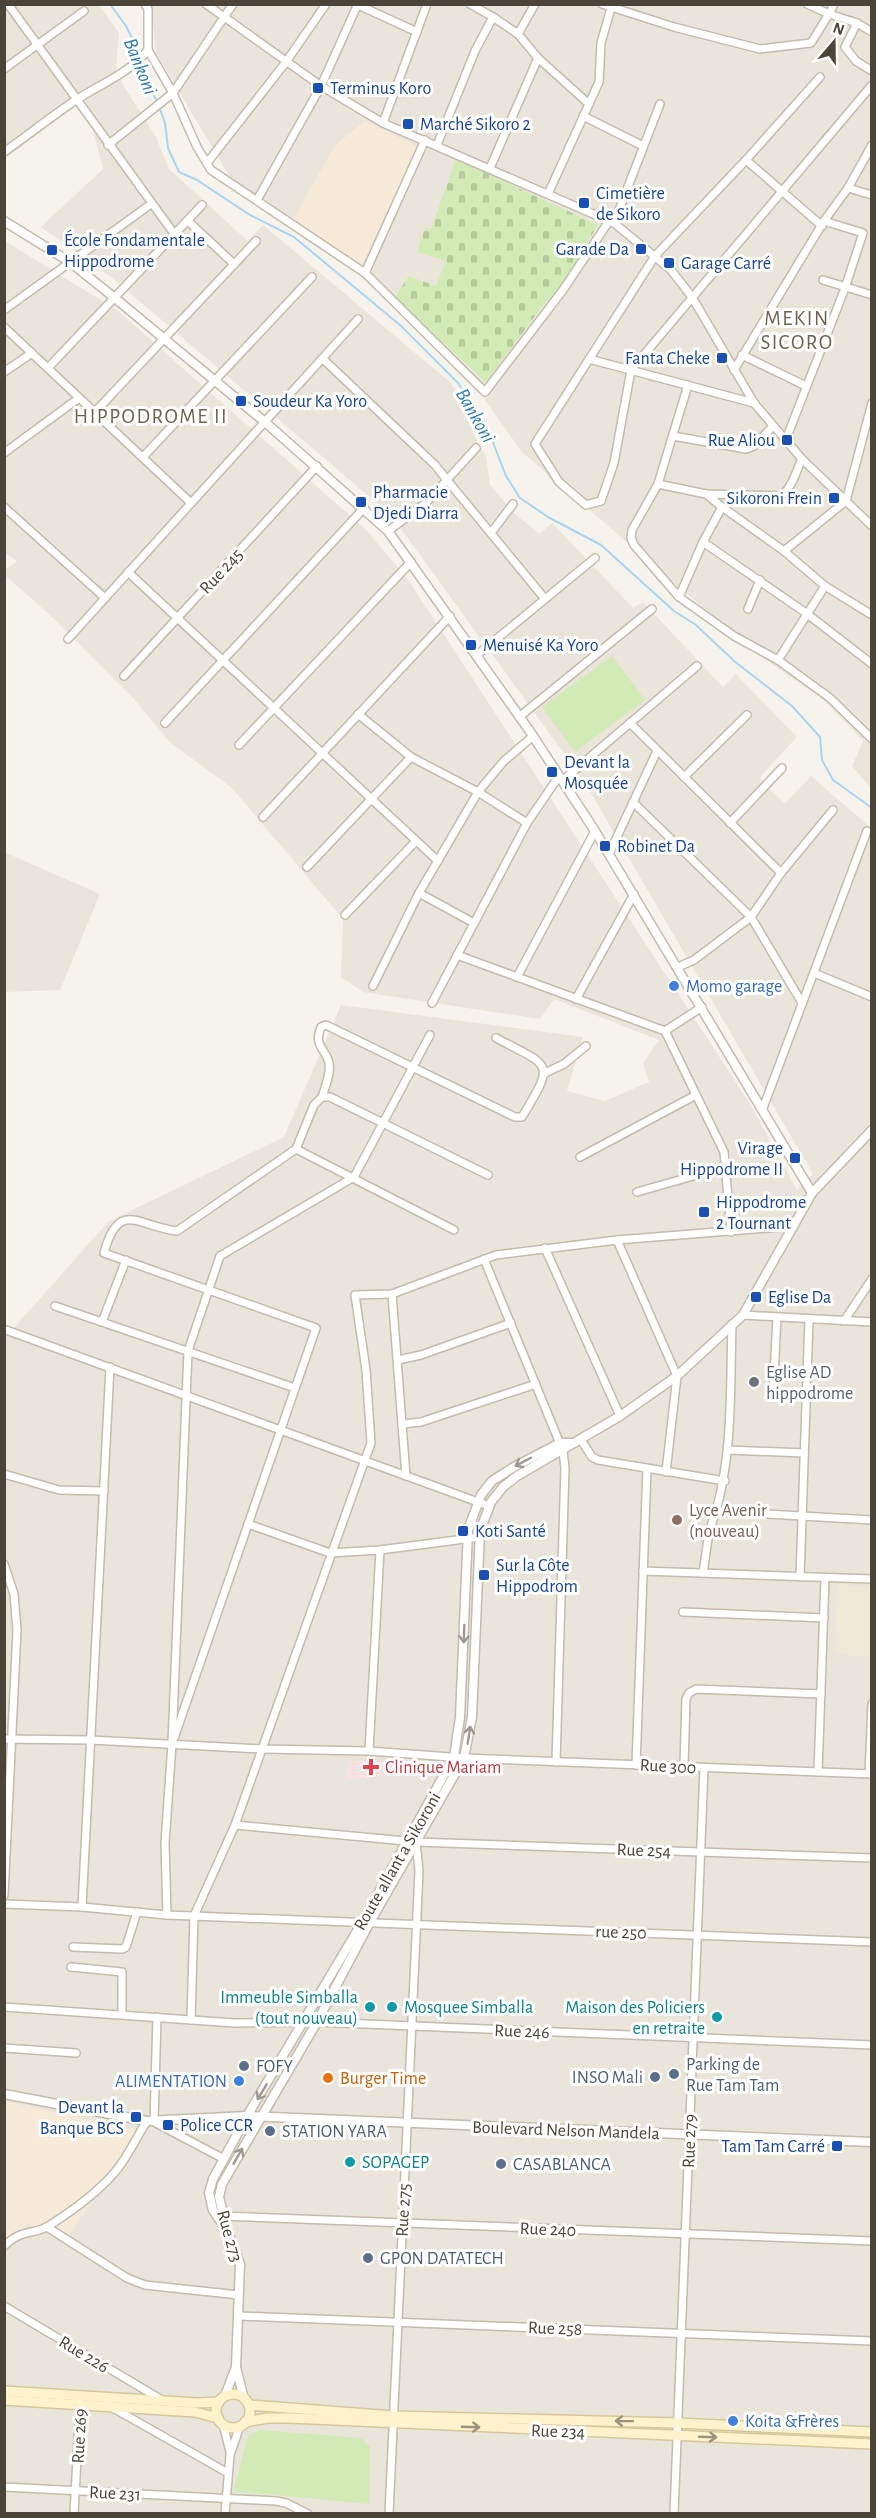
<svg xmlns="http://www.w3.org/2000/svg" width="876" height="2518" viewBox="0 0 876 2518" font-family="'Alegreya Sans',sans-serif">
<style>
.residential{fill:#eae5da}
.commercial{fill:#f7ead8}
.education{fill:#efe8d6}
.medical{fill:#f6e3e0}
.cemetery{fill:url(#cemetery-stones)}
.pitch{fill:#d2eab5}
.lines{fill:none;stroke-linecap:round;stroke-linejoin:round}
.stream{stroke:#a9d4f2;stroke-width:2}
.minor-casing{stroke:#c2bbae;stroke-width:10}
.tertiary-casing{stroke:#c2bbae;stroke-width:11}
.secondary-casing{stroke:#d6c79b;stroke-width:12}
.minor{stroke:#fff;stroke-width:7}
.tertiary{stroke:#fff;stroke-width:8}
.secondary{stroke:#fff3cd;stroke-width:9}
.oneway{stroke:#9c9892}
.oneway2{stroke:#9c937c}
.transit-dot{fill:#1a4fb4;stroke:#fff;stroke-width:2}
.shop-dot{fill:#3f7fe0;stroke:#fff;stroke-width:2}
.worship-dot{fill:#6b7280;stroke:#fff;stroke-width:2}
.education-dot{fill:#8d6e63;stroke:#fff;stroke-width:2}
.health-dot{fill:#e0444e;stroke:#fff;stroke-width:2}
.culture-dot{fill:#0f9aa8;stroke:#fff;stroke-width:2}
.service-dot{fill:#5c6f8a;stroke:#fff;stroke-width:2}
.food-dot{fill:#e8710a;stroke:#fff;stroke-width:2}
.labels{text-anchor:middle;stroke-width:6;stroke-linejoin:round;paint-order:stroke}
.transit-label{font-size:18px;fill:#164399;stroke:#fff;text-anchor:start}
.street-label{font-size:18px;fill:#4b4439;stroke:#fff}
.shop-label{font-size:18px;fill:#366cbe;stroke:#fff;text-anchor:start}
.worship-label{font-size:18px;fill:#5b616d;stroke:#fff;text-anchor:start}
.education-label{font-size:18px;fill:#785e54;stroke:#fff;text-anchor:start}
.health-label{font-size:18px;fill:#be3a42;stroke:#fff;text-anchor:start}
.culture-label{font-size:18px;fill:#0d838f;stroke:#fff;text-anchor:end}
.service-label{font-size:18px;fill:#4e5e75;stroke:#fff;text-anchor:start}
.food-label{font-size:18px;fill:#c56008;stroke:#fff;text-anchor:start}
.water-label{font-size:20px;font-style:italic;fill:#2e7ab2;stroke:#fff}
.quarter-label{font-size:21px;letter-spacing:1.5px;fill:#6e6250;stroke:#fff}
</style>
<defs>
<pattern id="cemetery-stones" width="16" height="16" patternUnits="userSpaceOnUse" patternTransform="scale(1.5)"><rect width="16" height="16" fill="#d2eab5"/><path d="M2 7V4a2 2 0 0 1 4 0v3zM10 15v-3a2 2 0 0 1 4 0v3z" fill="#b6ca9c"/></pattern>
</defs>
<rect width="100%" height="100%" fill="#f6f3ec"/>
<!-- residential -->
<g class="residential">
<path d="M5,5H99L119,33L116,68L125,88L156,137L169,169L248,241L263,225L451,383L465,408L473,434L486,456L490,485L515,514L539,534L552,523L633,608L643,602L723,687L736,674L797,737L759,778L785,804L811,776L871,828V2513H5V1338L109,1221L284,1137L341,1005L583,1037L567,1091L605,1101L649,1082L643,1063L659,1040L554,999L540,1019L363,992L341,977L343,919L232,788L171,743L133,698L53,618L5,575V570L17,561L4,552L5,241L117,310L366,530L407,578L752,1107L797,1190L813,1174L584,781L391,515L111,277L41,227L103,169L85,99L5,159Z"/>
<path d="M151,5H871V788L852,766L863,741L824,700L757,654L522,452L477,389L366,271L237,189L156,53Z"/>
<path d="M4,852L100,894L60,990L5,992Z"/>
</g>
<!-- commercial -->
<g class="commercial">
<path d="M365,121L417,146L362,265L290,225L335,145Z"/>
<path d="M5,2101L139,2131L67,2238L27,2224L5,2252Z"/>
</g>
<!-- education -->
<path class="education" d="M837,1584L871,1587L869,1656L835,1654Z"/>
<!-- medical -->
<path class="medical" d="M349,1760H394V1774L346,1780Z"/>
<!-- cemetery -->
<path class="cemetery" d="M456,159L598,225L561,287L543,305L486,382L394,298L409,276L436,286L446,261L417,252L425,228L431,229Z"/>
<!-- pitch -->
<g class="pitch">
<path d="M612,656L645,700L575,752L542,707Z"/>
<path d="M259,2430L361,2438L370,2447L369,2504L233,2491L248,2436Z"/>
</g>
<g class="lines">
<!-- stream -->
<path class="stream" d="M110,4L126,26L135,44V58L140,73L157,101L165,123L168,148L179,172L197,180L250,215L294,237L400,325L458,383L485,422L506,476L520,498L548,517L601,545L674,611L696,625L734,661L792,706L820,737L822,760L833,780L872,808"/>
<defs>
<g id="minor">
<path d="M8,4L175,235"/>
<path d="M145,4L148,9V50L173,93L197,147L211,170L365,273L485,392L563,290L609,221"/>
<path d="M206,4L321,86L383,123L614,223L671,270L692,297L754,403L802,459L872,526"/>
<path d="M356,4L417,32"/>
<path d="M470,4L493,17L518,34L538,58L589,104"/>
<path d="M602,4L674,27L760,49L811,43L829,14L857,23L872,32"/>
<path d="M807,4L829,14L834,4"/>
<path d="M857,23L845,47L856,61L872,71"/>
<path d="M518,34L535,4"/>
<path d="M4,69L84,11"/>
<path d="M820,77L746,160L655,256L535,444L559,482L586,505L601,501L614,463L631,370L872,85"/>
<path d="M583,116L643,146"/>
<path d="M383,123L427,4"/>
<path d="M108,145L173,93L233,4"/>
<path d="M437,145L475,51L493,17"/>
<path d="M4,152C28,135 52,116 76,100C102,83 128,74 148,50"/>
<path d="M746,160L822,226"/>
<path d="M207,163L286,62L326,4"/>
<path d="M490,168L538,58"/>
<path d="M848,188L872,195"/>
<path d="M548,194L599,82L601,43L611,8"/>
<path d="M257,200L321,86L357,6"/>
<path d="M188,221L234,264"/>
<path d="M614,223L660,104"/>
<path d="M365,273L425,140"/>
<path d="M823,280L872,295"/>
<path d="M4,310L151,204"/>
<path d="M4,327L191,503"/>
<path d="M742,355L806,386"/>
<path d="M323,359L435,465L447,480L476,448"/>
<path d="M589,359L754,403"/>
<path d="M48,368L202,205"/>
<path d="M734,370L824,221L848,188L872,145"/>
<path d="M4,372L32,353"/>
<path d="M688,385L658,484L632,530L631,538L634,545L679,597L734,636L778,660L830,698L872,739"/>
<path d="M95,412L256,241"/>
<path d="M673,436L746,449L754,446L773,426"/>
<path d="M785,442L845,288L863,233L824,221"/>
<path d="M4,453L79,398"/>
<path d="M143,457L312,277"/>
<path d="M658,484L706,494L778,496C791,493 796,471 802,459"/>
<path d="M4,507L105,598"/>
<path d="M722,507L784,551L825,586L872,615"/>
<path d="M388,531L426,503L447,480L545,599"/>
<path d="M491,533L513,504"/>
<path d="M703,542L722,507L706,494"/>
<path d="M784,551L846,501L872,403"/>
<path d="M128,572L438,861"/>
<path d="M679,597L703,542L806,613L872,664"/>
<path d="M748,609L760,580"/>
<path d="M68,639L358,319"/>
<path d="M477,655L595,558"/>
<path d="M778,660L825,586"/>
<path d="M124,676L317,466"/>
<path d="M358,714L411,757L478,792L527,823"/>
<path d="M519,717L652,609"/>
<path d="M165,723L364,508"/>
<path d="M630,723L781,873"/>
<path d="M239,745L411,562"/>
<path d="M684,777L747,715"/>
<path d="M562,781L697,666"/>
<path d="M633,802L751,917L802,1003"/>
<path d="M263,817L450,616"/>
<path d="M730,823L782,768"/>
<path d="M609,854L657,751"/>
<path d="M307,867L411,757"/>
<path d="M419,893L474,923"/>
<path d="M345,915L416,841"/>
<path d="M457,955L665,1031L724,1152L731,1232"/>
<path d="M678,967L694,960L751,917L781,873L833,810"/>
<path d="M814,973L872,997"/>
<path d="M517,977L595,831"/>
<path d="M373,986L419,893L478,792L503,762L532,737"/>
<path d="M576,999L634,894"/>
<path d="M432,1003L527,823L559,776"/>
<path d="M665,1031L702,1007"/>
<path d="M545,1073L564,1064L586,1046"/>
<path d="M322,1097C325,1087 331,1074 329,1063C326,1049 313,1046 321,1027L326,1025L515,1117H522C556,1061 551,1067 496,1038"/>
<path d="M763,1108L867,831"/>
<path d="M296,1149L314,1105L322,1097H330L488,1175"/>
<path d="M580,1157L696,1095"/>
<path d="M637,1192L725,1167"/>
<path d="M617,1240L677,1376L666,1472"/>
<path d="M545,1248L620,1416"/>
<path d="M484,1259L563,1451L565,1468L556,1762"/>
<path d="M392,1294L406,1476"/>
<path d="M55,1306L295,1388"/>
<path d="M743,1315L872,1322"/>
<path d="M844,1321L872,1279"/>
<path d="M102,1322L126,1260"/>
<path d="M6,1330L489,1506"/>
<path d="M398,1360L421,1355L511,1323"/>
<path d="M773,1395L777,1317"/>
<path d="M402,1424L421,1422L536,1384"/>
<path d="M581,1440L592,1457L598,1460L725,1481"/>
<path d="M728,1450L804,1453"/>
<path d="M4,1474L59,1490L104,1491"/>
<path d="M716,1511C733,1451 730,1387 732,1324"/>
<path d="M248,1524L330,1553L380,1550L480,1537"/>
<path d="M4,1564L14,1594L17,1630L4,1895"/>
<path d="M643,1571L872,1579"/>
<path d="M703,1573L709,1532L716,1511L872,1520"/>
<path d="M800,1577L809,1319"/>
<path d="M683,1612L824,1618"/>
<path d="M4,1739L91,1740L263,1749L369,1751L464,1758L872,1774"/>
<path d="M172,1744L316,1328L104,1253C119,1198 139,1227 177,1231L296,1149L454,1230"/>
<path d="M369,1751L380,1550"/>
<path d="M636,1765L647,1469"/>
<path d="M684,1767L686,1699L689,1693L696,1689L821,1694"/>
<path d="M818,1772L825,1578"/>
<path d="M869,1774L872,1704"/>
<path d="M235,1825L416,1842L872,1858"/>
<path d="M4,1904L82,1907L167,1915L872,1942"/>
<path d="M82,1907L110,1367"/>
<path d="M167,1915L165,1843L172,1744L188,1351L220,1256L354,1177L430,1035"/>
<path d="M73,1947L122,1949L126,1947L137,1912"/>
<path d="M71,1967L122,1972V2014"/>
<path d="M4,2007L235,2023L317,2022L872,2045"/>
<path d="M157,2017L154,2122L224,2159"/>
<path d="M191,2020L194,1916L235,1825L371,1443L366,1370L355,1295L392,1294L496,1255L617,1240L792,1226"/>
<path d="M4,2048L76,2053"/>
<path d="M221,2216L872,2241"/>
<path d="M47,2227L127,2278L145,2285L239,2295"/>
<path d="M4,2246C24,2227 34,2236 50,2225C72,2211 97,2193 115,2172C127,2158 136,2138 147,2121"/>
<path d="M4,2306L162,2400"/>
<path d="M239,2316L872,2341"/>
<path d="M113,2408L228,2473"/>
<path d="M223,2424L230,2452"/>
<path d="M4,2487L276,2501L286,2503L308,2514"/>
<path d="M74,2514L80,2402"/>
<path d="M225,2514L230,2455L240,2426"/>
<path d="M389,2514L419,1871L416,1842"/>
<path d="M674,2514L704,1768"/>
</g>
<g id="tertiary">
<path d="M4,221L70,262L116,299L265,422L388,531L529,730L595,831L812,1193"/>
<path d="M4,2094L147,2121L247,2116L872,2142"/>
<path d="M225,2228L213,2210L209,2193L213,2179L247,2116L363,1921L454,1757L460,1717L468,1530L481,1495L492,1481L514,1467L560,1443H574"/>
<path d="M236,2367L244,2399"/>
<path d="M225,2396L236,2367L240,2264L227,2230L219,2197L222,2184L317,2022L370,1922L464,1758L472,1717L480,1531L491,1502L503,1487L517,1476L620,1416L677,1376L743,1315L812,1193L872,1130"/>
</g>
<g id="secondary">
<path d="M4,2391L197,2403L219,2402"/>
<circle cx="233" cy="2411" r="17"/>
<path d="M4,2400L195,2412L218,2418"/>
<path d="M249,2405L393,2416L677,2423L872,2432"/>
<path d="M245,2422L268,2418H289L872,2444"/>
</g>
</defs>
<!-- minor casing -->
<use href="#minor" class="minor-casing"/>
<!-- tertiary casing -->
<use href="#tertiary" class="tertiary-casing"/>
<!-- secondary casing -->
<use href="#secondary" class="secondary-casing"/>
<!-- minor -->
<use href="#minor" class="minor"/>
<!-- tertiary -->
<use href="#tertiary" class="tertiary"/>
<!-- secondary -->
<use href="#secondary" class="secondary"/>
</g>
<!-- one-way arrows -->
<defs><path id="oneway-shaft" d="M-6 0H5M1.5-3L5.5 0L1.5 3" fill="none" stroke-width="1.6" stroke-linecap="round" stroke-linejoin="round" transform="scale(1.5)"/></defs>
<g class="oneway">
<use href="#oneway-shaft" transform="translate(523 1462) rotate(152)"/>
<use href="#oneway-shaft" transform="translate(464 1634) rotate(92)"/>
<use href="#oneway-shaft" transform="translate(469 1735) rotate(-81)"/>
<use href="#oneway-shaft" transform="translate(262 2092) rotate(121)"/>
<use href="#oneway-shaft" transform="translate(238 2156) rotate(-60)"/>
</g>
<g class="oneway2">
<use href="#oneway-shaft" transform="translate(624 2421) rotate(-179)"/>
<use href="#oneway-shaft" transform="translate(471 2427) rotate(2)"/>
<use href="#oneway-shaft" transform="translate(708 2437) rotate(2)"/>
</g>
<!-- markers -->
<g class="transit-dot">
<rect x="312" y="82" width="12" height="12" rx="3"/>
<rect x="402" y="118" width="12" height="12" rx="3"/>
<rect x="578" y="197" width="12" height="12" rx="3"/>
<rect x="635" y="243" width="12" height="12" rx="3"/>
<rect x="46" y="244" width="12" height="12" rx="3"/>
<rect x="663" y="257" width="12" height="12" rx="3"/>
<rect x="716" y="352" width="12" height="12" rx="3"/>
<rect x="235" y="395" width="12" height="12" rx="3"/>
<rect x="781" y="434" width="12" height="12" rx="3"/>
<rect x="828" y="492" width="12" height="12" rx="3"/>
<rect x="355" y="496" width="12" height="12" rx="3"/>
<rect x="465" y="639" width="12" height="12" rx="3"/>
<rect x="546" y="766" width="12" height="12" rx="3"/>
<rect x="599" y="840" width="12" height="12" rx="3"/>
<rect x="789" y="1152" width="12" height="12" rx="3"/>
<rect x="698" y="1206" width="12" height="12" rx="3"/>
<rect x="750" y="1291" width="12" height="12" rx="3"/>
<rect x="457" y="1525" width="12" height="12" rx="3"/>
<rect x="478" y="1569" width="12" height="12" rx="3"/>
<rect x="130" y="2111" width="12" height="12" rx="3"/>
<rect x="162" y="2119" width="12" height="12" rx="3"/>
<rect x="831" y="2140" width="12" height="12" rx="3"/>
</g>
<g class="shop-dot">
<circle cx="674" cy="986" r="6"/>
<circle cx="239" cy="2081" r="6"/>
<circle cx="733" cy="2421" r="6"/>
</g>
<circle class="worship-dot" cx="754" cy="1382" r="6"/>
<circle class="education-dot" cx="677" cy="1520" r="6"/>
<path class="health-dot" d="M368 1758h6v6h6v6h-6v6h-6v-6h-6v-6h6z"/>
<g class="culture-dot">
<circle cx="370" cy="2007" r="6"/>
<circle cx="392" cy="2007" r="6"/>
<circle cx="717" cy="2017" r="6"/>
<circle cx="350" cy="2162" r="6"/>
</g>
<g class="service-dot">
<circle cx="244" cy="2066" r="6"/>
<circle cx="674" cy="2074" r="6"/>
<circle cx="655" cy="2077" r="6"/>
<circle cx="270" cy="2131" r="6"/>
<circle cx="501" cy="2164" r="6"/>
<circle cx="368" cy="2258" r="6"/>
</g>
<circle class="food-dot" cx="328" cy="2078" r="6"/>
<g class="labels">
<!-- transit labels -->
<g class="transit-label">
<text x="330" y="94">Terminus Koro</text>
<text x="420" y="130">Marché Sikoro 2</text>
<text x="596" y="199">Cimetière<tspan x="596" dy="21">de Sikoro</tspan></text>
<text x="64" y="246">École Fondamentale<tspan x="64" dy="21">Hippodrome</tspan></text>
<text x="629" y="255" text-anchor="end">Garade Da</text>
<text x="681" y="269">Garage Carré</text>
<text x="710" y="364" text-anchor="end">Fanta Cheke</text>
<text x="253" y="407">Soudeur Ka Yoro</text>
<text x="775" y="446" text-anchor="end">Rue Aliou</text>
<text x="373" y="498">Pharmacie<tspan x="373" dy="21">Djedi Diarra</tspan></text>
<text x="822" y="504" text-anchor="end">Sikoroni Frein</text>
<text x="483" y="651">Menuisé Ka Yoro</text>
<text x="564" y="768">Devant la<tspan x="564" dy="21">Mosquée</tspan></text>
<text x="617" y="852">Robinet Da</text>
<text x="783" y="1154" text-anchor="end">Virage<tspan x="783" dy="21">Hippodrome II</tspan></text>
<text x="716" y="1208">Hippodrome<tspan x="716" dy="21">2 Tournant</tspan></text>
<text x="768" y="1303">Eglise Da</text>
<text x="475" y="1537">Koti Santé</text>
<text x="496" y="1571">Sur la Côte<tspan x="496" dy="21">Hippodrom</tspan></text>
<text x="124" y="2113" text-anchor="end">Devant la<tspan x="124" dy="21">Banque BCS</tspan></text>
<text x="180" y="2131">Police CCR</text>
<text x="825" y="2152" text-anchor="end">Tam Tam Carré</text>
</g>
<!-- street labels -->
<g class="street-label">
<text transform="translate(221 571) rotate(-47)" y="6">Rue 245</text>
<text transform="translate(668 1766) rotate(3)" y="6">Rue 300</text>
<text transform="translate(644 1850) rotate(2)" y="6">Rue 254</text>
<text transform="translate(397 1861) rotate(-60)" y="6">Route allant a Sikoroni</text>
<text transform="translate(621 1932) rotate(2)" y="6">rue 250</text>
<text transform="translate(522 2031) rotate(2)" y="6">Rue 246</text>
<text transform="translate(566 2130) rotate(2)" y="6">Boulevard Nelson Mandela</text>
<text transform="translate(689 2141) rotate(-88)" y="6">Rue 279</text>
<text transform="translate(403 2210) rotate(-87)" y="6">Rue 275</text>
<text transform="translate(548 2229) rotate(2)" y="6">Rue 240</text>
<text transform="translate(230 2236) rotate(74)" y="6">Rue 273</text>
<text transform="translate(555 2328) rotate(2)" y="6">Rue 258</text>
<text transform="translate(84 2354) rotate(31)" y="6">Rue 226</text>
<text transform="translate(558 2431) rotate(2)" y="6">Rue 234</text>
<text transform="translate(79 2436) rotate(-87)" y="6">Rue 269</text>
<text transform="translate(115 2493) rotate(3)" y="6">Rue 231</text>
</g>
<!-- shop labels -->
<g class="shop-label">
<text x="686" y="992">Momo garage</text>
<text x="227" y="2087" text-anchor="end">ALIMENTATION</text>
<text x="745" y="2427">Koita &amp;Frères</text>
</g>
<!-- worship labels -->
<g class="worship-label">
<text x="766" y="1378">Eglise AD<tspan x="766" dy="21">hippodrome</tspan></text>
</g>
<!-- education labels -->
<g class="education-label">
<text x="689" y="1516">Lyce Avenir<tspan x="689" dy="21">(nouveau)</tspan></text>
</g>
<!-- health labels -->
<g class="health-label">
<text x="385" y="1773">Clinique Mariam</text>
</g>
<!-- culture labels -->
<g class="culture-label">
<text x="358" y="2003">Immeuble Simballa<tspan x="358" dy="21">(tout nouveau)</tspan></text>
<text x="404" y="2013" text-anchor="start">Mosquee Simballa</text>
<text x="705" y="2013">Maison des Policiers<tspan x="705" dy="21">en retraite</tspan></text>
<text x="362" y="2168" text-anchor="start">SOPAGEP</text>
</g>
<!-- service labels -->
<g class="service-label">
<text x="686" y="2070">Parking de<tspan x="686" dy="21">Rue Tam Tam</tspan></text>
<text x="256" y="2072">FOFY</text>
<text x="643" y="2083" text-anchor="end">INSO Mali</text>
<text x="282" y="2137">STATION YARA</text>
<text x="513" y="2170">CASABLANCA</text>
<text x="380" y="2264">GPON DATATECH</text>
</g>
<!-- food labels -->
<g class="food-label">
<text x="340" y="2084">Burger Time</text>
</g>
<!-- water labels -->
<g class="water-label">
<text transform="translate(141 66) rotate(68)" y="7">Bankoni</text>
<text transform="translate(476 415) rotate(60)" y="7">Bankoni</text>
</g>
<!-- quarter labels -->
<g class="quarter-label">
<text x="797" y="325">MEKIN<tspan x="797" dy="24">SICORO</tspan></text>
<text x="151" y="423">HIPPODROME II</text>
</g>
</g>
<!-- border -->
<rect width="876" height="2518" fill="none" stroke="#4b4439" stroke-width="12"/>
<!-- north arrow -->
<g transform="translate(834 42) rotate(20)" stroke="#ffffff" stroke-width="4.5" paint-order="stroke">
<path d="M0-4.5L10 22L0 15L-10 22Z" fill="#4b4439"/>
<text y="-9" font-size="16" font-weight="bold" text-anchor="middle" fill="#4b4439">N</text>
</g>
</svg>
